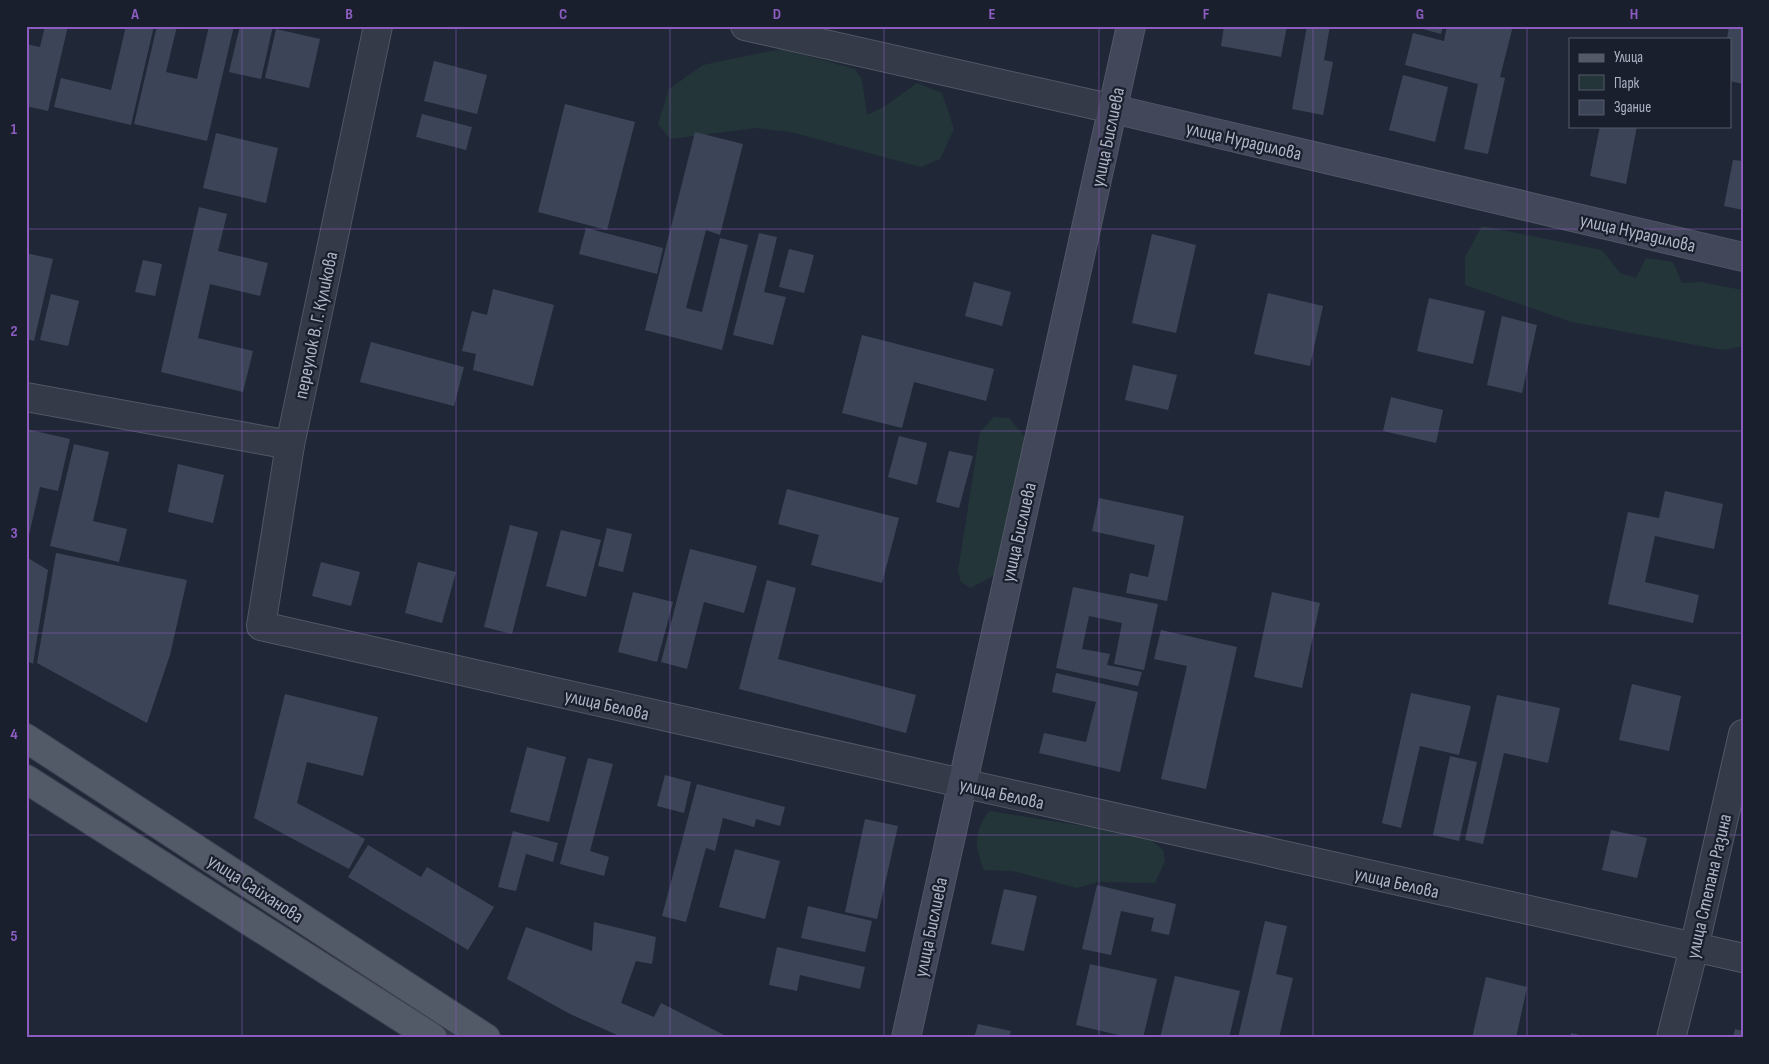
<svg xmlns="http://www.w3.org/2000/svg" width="1769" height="1064" viewBox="0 0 1769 1064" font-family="'Sofia Sans Condensed',sans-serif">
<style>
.green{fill:#233539}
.building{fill:#3c4557}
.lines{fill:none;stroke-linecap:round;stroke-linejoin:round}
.street-casing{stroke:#515765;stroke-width:30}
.secondary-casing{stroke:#515765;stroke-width:30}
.primary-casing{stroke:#3d4351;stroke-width:30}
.street{stroke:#343a47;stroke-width:28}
.secondary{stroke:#42485a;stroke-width:28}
.primary{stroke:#525967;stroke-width:28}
.grid{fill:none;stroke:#8d5cc1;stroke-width:1;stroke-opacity:0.55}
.labels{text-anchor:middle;stroke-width:4.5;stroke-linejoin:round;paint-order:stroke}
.street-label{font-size:19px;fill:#aeb4c4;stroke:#191f2c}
.neatline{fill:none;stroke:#8d5cc1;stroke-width:2}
.grid-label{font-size:16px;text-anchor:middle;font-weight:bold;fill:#8d5cc1}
</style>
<rect width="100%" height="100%" fill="#202837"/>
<!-- green -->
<g class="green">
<path d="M781,49L855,69L862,80L867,115L884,107L917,83L942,93L954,129L940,159L921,167L791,132L756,128L670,139L658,124L669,89L703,65Z"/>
<path d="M1482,226L1602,250L1620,273L1636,278L1646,258L1673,262L1682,283L1700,282L1743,290V346L1723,350L1572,322L1465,285V257Z"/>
<path d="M994,417L1009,418L1025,437L1004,553L993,576L970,588L961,582L958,571L980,432Z"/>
<path d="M989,811L1102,829L1152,841L1163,850L1165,861L1155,883L1098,882L1077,888L1013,871L984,870C975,845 973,834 989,811Z"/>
</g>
<!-- building -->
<g class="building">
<path d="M45,26H68L48,111L26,106V44L40,47Z"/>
<path d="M126,26H154L131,125L54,107L61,78L111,90Z"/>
<path d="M157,26H177L166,72L197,79L209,26H234L207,141L134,124Z"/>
<path d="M240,26H273L261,79L229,72Z"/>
<path d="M1224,26H1287L1281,57L1221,46Z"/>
<path d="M1307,26H1330L1324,60L1333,62L1323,115L1292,109Z"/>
<path d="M1412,26H1443L1441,34Z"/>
<path d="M1447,26H1513L1500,77L1505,78L1488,154L1464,149L1478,84L1405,65L1413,33L1444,41Z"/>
<path d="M1729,26H1743V84L1730,81V39H1727Z"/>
<path d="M276,29L320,39L309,88L265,78Z"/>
<path d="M434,61L487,75L477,114L424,101Z"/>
<path d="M1403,75L1448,87L1435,142L1389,130Z"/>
<path d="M565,104L635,122L607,230L538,212Z"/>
<path d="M422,114L472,127L466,150L416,137Z"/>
<path d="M1600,126H1637L1626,184L1590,176Z"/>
<path d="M695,132L743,144L720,235L706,230L686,308L702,312L720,238L748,245L722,350L645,330Z"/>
<path d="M216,133L278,148L266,203L203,188Z"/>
<path d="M1733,160L1743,161V210L1724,206Z"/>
<path d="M199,207L227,214L218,251L268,263L260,296L210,284L198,338L253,351L243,392L161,372Z"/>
<path d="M586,228L663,248L657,274L579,254Z"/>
<path d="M759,233L777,237L764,292L786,297L773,345L733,335Z"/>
<path d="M1152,234L1196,245L1176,333L1132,323Z"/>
<path d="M789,249L814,255L804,293L779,287Z"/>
<path d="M26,253L53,259L34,341L26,339Z"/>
<path d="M143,260L162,264L155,296L135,292Z"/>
<path d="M974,282L1011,292L1002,326L965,316Z"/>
<path d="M493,289L554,305L533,386L473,370L476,354L462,351L472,311L487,315Z"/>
<path d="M1268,293L1323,306L1310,366L1254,354Z"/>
<path d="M51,294L79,301L68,346L40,340Z"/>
<path d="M1429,298L1485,311L1473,364L1417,351Z"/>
<path d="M1502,316L1537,325L1522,393L1487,385Z"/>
<path d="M862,335L994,369L986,401L914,382L902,428L842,413Z"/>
<path d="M371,342L464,367L454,406L360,382Z"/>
<path d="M1133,365L1177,375L1168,410L1125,400Z"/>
<path d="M1391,397L1443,410L1436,443L1383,431Z"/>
<path d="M26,429L70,439L58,491L40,487L29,535L26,534Z"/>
<path d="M899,436L927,443L917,485L888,477Z"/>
<path d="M74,444L109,452L93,521L127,529L119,562L50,546Z"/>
<path d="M949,451L973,456L959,508L936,502Z"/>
<path d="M178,464L224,475L213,523L168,512Z"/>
<path d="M787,489L899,518L882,583L811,565L819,535L778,524Z"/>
<path d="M1665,491L1723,504L1714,549L1655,536L1645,582L1699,595L1693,623L1608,604L1628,512L1659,518Z"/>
<path d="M1099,498L1184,516L1167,601L1126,593L1130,573L1148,577L1155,545L1092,531Z"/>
<path d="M510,525L538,532L512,634L484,627Z"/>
<path d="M607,528L632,534L623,572L598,566Z"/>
<path d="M561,530L601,540L586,597L546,586Z"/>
<path d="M690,549L757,566L744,613L704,602L687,669L661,662Z"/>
<path d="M56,553L187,580L170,655L147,723L37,663Z"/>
<path d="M26,557L48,570L33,664L26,660Z"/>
<path d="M321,562L360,572L351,606L312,596Z"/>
<path d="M418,562L456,572L442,623L405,613Z"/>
<path d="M767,580L796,588L778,659L916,695L906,733L739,689Z"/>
<path d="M1073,587L1158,604L1144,670L1114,664L1122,623L1089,616L1082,649L1110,654L1107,665L1142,672L1138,686L1056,668Z"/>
<path d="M633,592L673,602L657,662L618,652Z"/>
<path d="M1272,592L1320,603L1302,688L1254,677Z"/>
<path d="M1161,630L1237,647L1206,789L1161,779L1187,666L1154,659Z"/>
<path d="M1056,673L1138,692L1120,772L1039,753L1044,733L1086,742L1096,702L1052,692Z"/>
<path d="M1632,684L1681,696L1669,751L1619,740Z"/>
<path d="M1411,693L1471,706L1459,755L1420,746L1401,828L1382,823Z"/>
<path d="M285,694L378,717L363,776L307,762L297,803L365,839L349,869L254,818Z"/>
<path d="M1497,695L1560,708L1548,763L1504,753L1483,844L1465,840Z"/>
<path d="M527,747L566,757L549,822L510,812Z"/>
<path d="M1450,756L1477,762L1459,841L1433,835Z"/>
<path d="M588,758L613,764L590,851L609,857L604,876L560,864Z"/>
<path d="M665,775L691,782L684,813L657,806Z"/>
<path d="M697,784L785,807L780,826L756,819L754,827L723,818L715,851L706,848L686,922L662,916Z"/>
<path d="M865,819L898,826L877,919L845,912Z"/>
<path d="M1611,830L1647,838L1637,878L1602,870Z"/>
<path d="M513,831L558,843L553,862L526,854L516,891L498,887Z"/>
<path d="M368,845L421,877L427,867L494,907L468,950L348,877Z"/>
<path d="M735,849L780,861L765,919L719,907Z"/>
<path d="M1097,885L1176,904L1169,935L1151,931L1154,918L1121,911L1111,955L1082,949Z"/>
<path d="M1004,889L1037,896L1024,951L991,944Z"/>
<path d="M808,906L872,921L865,952L801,938Z"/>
<path d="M1265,921L1287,926L1276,974L1293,978L1279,1038H1238Z"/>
<path d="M594,922L656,937L652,964L636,961L621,1003L654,1017L661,1003L730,1038H624L570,1014L507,979L526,927L592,951Z"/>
<path d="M777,947L865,967L860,989L800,975L797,991L769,985Z"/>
<path d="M1090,964L1157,979L1143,1038H1131L1076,1025Z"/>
<path d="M1175,976L1240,991L1229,1038H1160Z"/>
<path d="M1486,977L1527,987L1516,1038H1472Z"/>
<path d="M978,1024L1011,1031L1009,1038H974Z"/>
<path d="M1735,1029L1743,1031V1038H1733Z"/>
<path d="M1571,1033L1589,1037V1038H1570Z"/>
</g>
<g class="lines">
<defs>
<g id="street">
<path d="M378,26L290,445L261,626L1743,958"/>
<path d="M745,26L1113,109"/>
<path d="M26,397L290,445"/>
<path d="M452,1038L455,1018"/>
<path d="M1671,1038L1694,948L1743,734"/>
</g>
<g id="secondary">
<path d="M1113,109L1743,257"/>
<path d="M906,1038L1131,26"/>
</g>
<g id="primary">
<path d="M26,738L486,1038"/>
<path d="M26,779L433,1038"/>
</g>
</defs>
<!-- street casing -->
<use href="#street" class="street-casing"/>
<!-- secondary casing -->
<use href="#secondary" class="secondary-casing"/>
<!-- primary casing -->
<use href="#primary" class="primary-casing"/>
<!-- street -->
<use href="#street" class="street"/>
<!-- secondary -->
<use href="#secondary" class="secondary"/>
<!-- primary -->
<use href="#primary" class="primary"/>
</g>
<!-- grid -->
<path class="grid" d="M242,26V1038M456,26V1038M670,26V1038M884,26V1038M1099,26V1038M1313,26V1038M1527,26V1038M26,229H1743M26,431H1743M26,633H1743M26,835H1743"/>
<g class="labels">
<!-- street labels -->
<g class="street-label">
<text transform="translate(1107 137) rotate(-78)" y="7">улица Бислиева</text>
<text transform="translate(1244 140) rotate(13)" y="7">улица Нурадилова</text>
<text transform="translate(1638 232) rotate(13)" y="7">улица Нурадилова</text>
<text transform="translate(315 325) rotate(-78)" y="7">переулок В. Г. Куликова</text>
<text transform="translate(1018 532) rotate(-77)" y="7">улица Бислиева</text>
<text transform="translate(607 704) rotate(13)" y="7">улица Белова</text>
<text transform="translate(1002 793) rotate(13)" y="7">улица Белова</text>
<text transform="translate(1397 882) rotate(13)" y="7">улица Белова</text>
<text transform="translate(1708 886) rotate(-77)" y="7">улица Степана Разина</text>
<text transform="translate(256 888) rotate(33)" y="7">улица Сайханова</text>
<text transform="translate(930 927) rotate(-78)" y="7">улица Бислиева</text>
</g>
</g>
<!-- border -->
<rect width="1769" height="1064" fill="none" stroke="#191f2c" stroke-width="55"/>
<!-- legend -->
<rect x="1569" y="38" width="162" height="90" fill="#191f2c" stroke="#555b69"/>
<rect x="1579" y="54" width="25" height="8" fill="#525967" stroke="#555b69"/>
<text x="1614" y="62" font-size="15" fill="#aeb4c4">Улица</text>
<rect x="1579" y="75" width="25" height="15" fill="#233539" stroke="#555b69"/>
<text x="1614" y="88" font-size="15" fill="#aeb4c4">Парк</text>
<rect x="1579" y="100" width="25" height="15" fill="#3c4557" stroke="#555b69"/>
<text x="1614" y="112" font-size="15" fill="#aeb4c4">Здание</text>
<rect x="28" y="28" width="1714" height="1008" class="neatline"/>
<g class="grid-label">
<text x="135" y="19">A</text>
<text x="349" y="19">B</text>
<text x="563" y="19">C</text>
<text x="777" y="19">D</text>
<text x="992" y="19">E</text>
<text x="1206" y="19">F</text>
<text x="1420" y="19">G</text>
<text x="1634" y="19">H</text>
<text x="14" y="134">1</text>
<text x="14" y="336">2</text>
<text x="14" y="538">3</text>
<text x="14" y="739">4</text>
<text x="14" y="941">5</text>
</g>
</svg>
